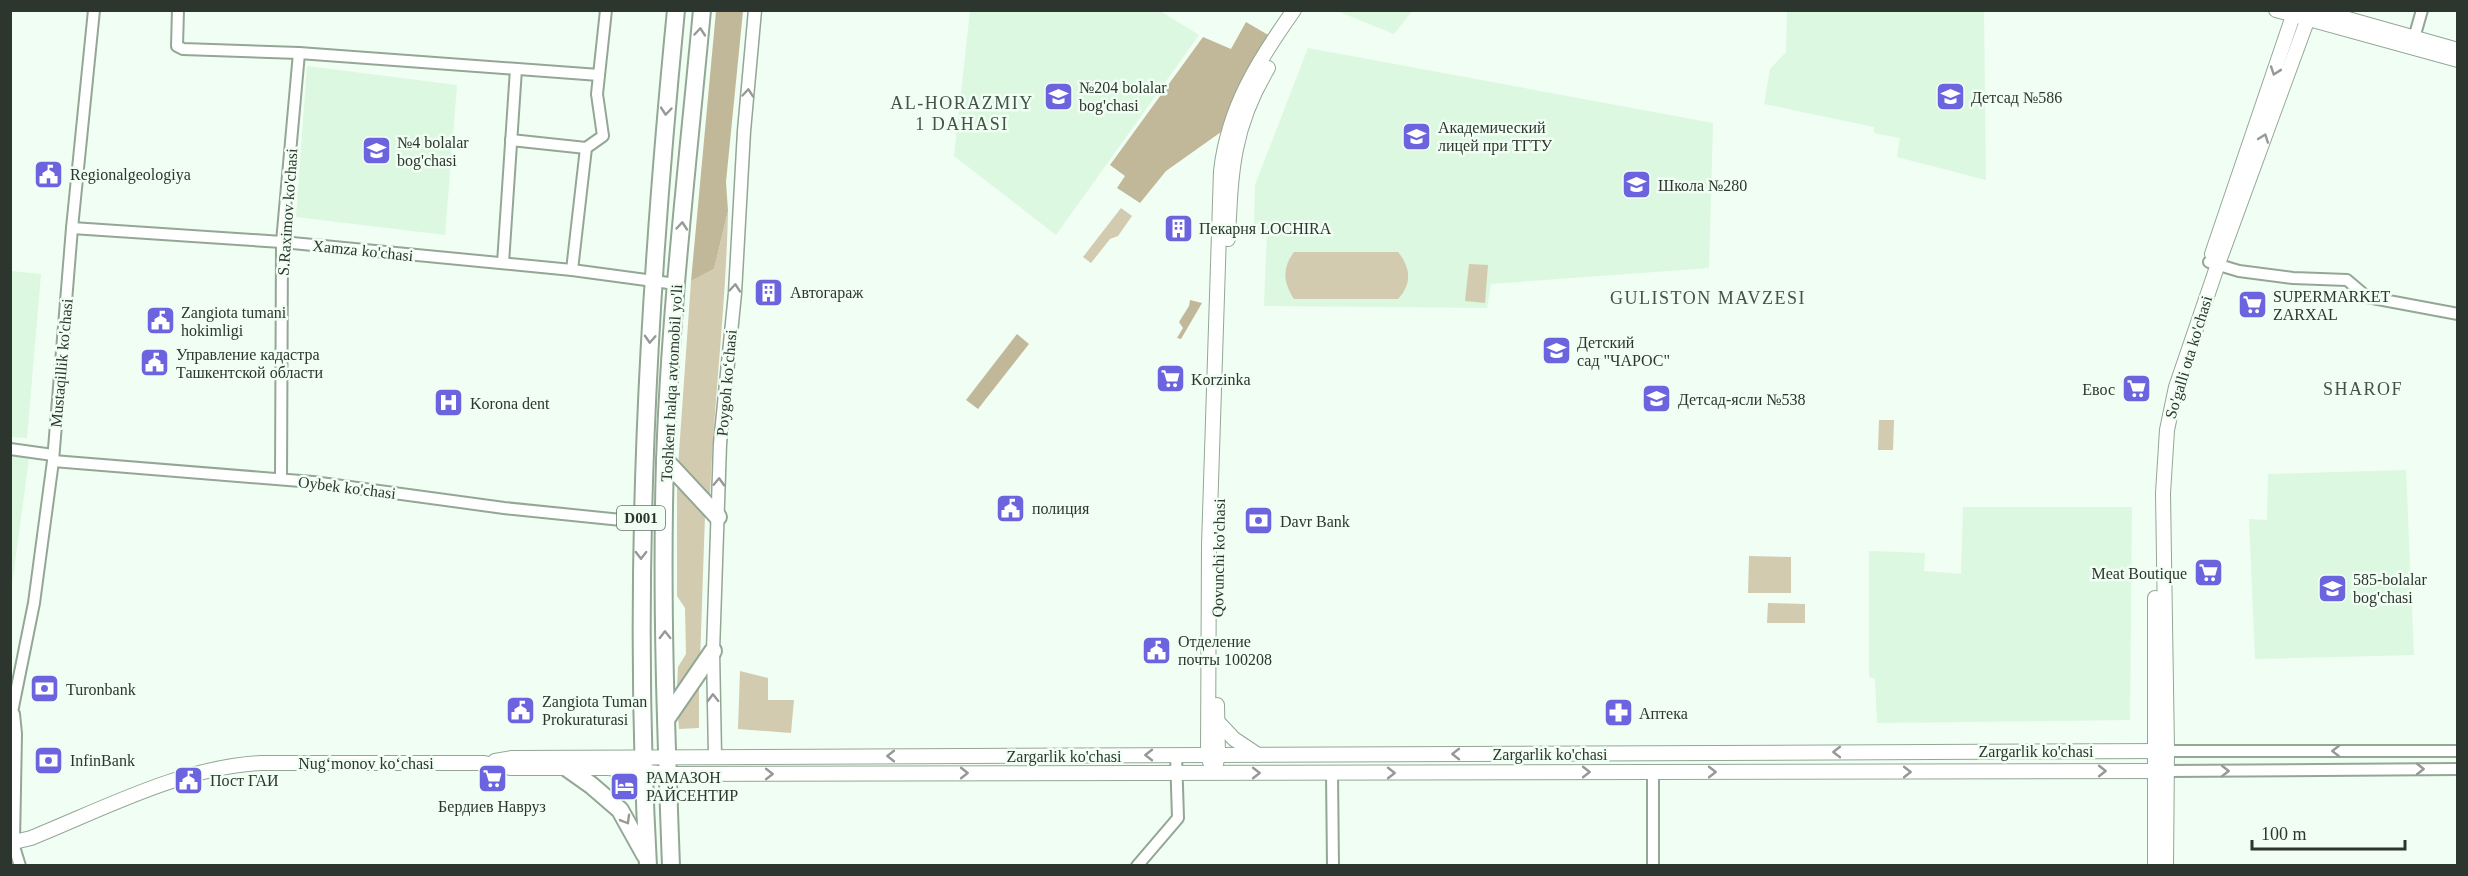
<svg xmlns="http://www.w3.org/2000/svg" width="2468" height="876" viewBox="0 0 2468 876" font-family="Georgia,serif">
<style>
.built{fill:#dcf8e0}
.green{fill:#d2cbaf}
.forest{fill:#c0b898}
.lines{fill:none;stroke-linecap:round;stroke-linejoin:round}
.minor-casing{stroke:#93a795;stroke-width:14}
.tertiary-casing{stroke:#93a795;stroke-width:15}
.secondary-casing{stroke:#93a795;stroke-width:16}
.trunk-casing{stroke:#93a795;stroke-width:20}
.minor{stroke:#fff;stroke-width:10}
.tertiary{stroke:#fff;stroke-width:12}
.secondary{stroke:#fff;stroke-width:14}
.trunk{stroke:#fff;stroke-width:16}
.oneway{stroke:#969a96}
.labels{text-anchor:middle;stroke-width:5;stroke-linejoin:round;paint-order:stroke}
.shield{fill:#f1fef3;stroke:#687269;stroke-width:1.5}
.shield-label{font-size:15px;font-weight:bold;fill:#2d362e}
.poi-label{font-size:16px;fill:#2d362e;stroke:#f1fef3;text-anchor:start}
.street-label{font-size:16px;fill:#2d362e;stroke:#f1fef3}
.neighbourhood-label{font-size:18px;letter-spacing:1.5px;fill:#425445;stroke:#f1fef3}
</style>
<rect width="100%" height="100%" fill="#f1fef3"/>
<!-- built -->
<g class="built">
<path d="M970,11H1160L1199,35L1056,235L954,156Z"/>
<path d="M1337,11L1412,10V11L1394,34Z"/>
<path d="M1787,11H1984L1986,180L1897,157L1900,138L1874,133V127L1764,104L1770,69L1786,52Z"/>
<path d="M1308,48L1713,123L1709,268L1491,284L1487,308L1264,306L1267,231L1254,229L1255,185Z"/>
<path d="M307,66L457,85L445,235L296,217Z"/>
<path d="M11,271L41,274L27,438L11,437Z"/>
<path d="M11,456L29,458L11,592L10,456Z"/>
<path d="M2406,470L2414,655L2255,659L2249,519L2267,520L2268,474Z"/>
<path d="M1963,507H2132L2130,720L1877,723L1875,679L1869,677V551L1925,553L1924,571L1961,574Z"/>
</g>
<!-- green -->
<g class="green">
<path d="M1121,208L1132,216L1118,236L1110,239L1091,263L1083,257Z"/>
<path d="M728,211C726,306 714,400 710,495L705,498L678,467L691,281L714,269Z"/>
<path d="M1294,252H1398C1411,268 1412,284 1398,299H1294C1283,282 1282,268 1294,252Z"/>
<path d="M1469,264L1488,265L1485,303L1465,301Z"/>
<path d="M1879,420H1894L1893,450H1878Z"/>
<path d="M677,487L705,515L700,662L677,687L678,667L686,654L685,608L677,596Z"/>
<path d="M1749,556L1791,557V593H1748Z"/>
<path d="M1768,603L1805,604V623H1767Z"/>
<path d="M740,671L768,678V700H794L791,733L738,729Z"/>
<path d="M699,678V728L679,729L678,716Z"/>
</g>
<!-- forest -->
<g class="forest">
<path d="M716,11H743L726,182L728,211L714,269L691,281Z"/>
<path d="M1246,22L1270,36L1233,99L1221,132L1166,171L1140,203L1117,188L1125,176L1110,165L1203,37L1231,49Z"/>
<path d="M1190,300L1202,303L1181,339L1177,338L1183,328L1179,322L1189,306Z"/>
<path d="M1017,334L1029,344L978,409L966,400Z"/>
</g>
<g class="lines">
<defs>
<g id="minor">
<path d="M178,10L177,46L183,49L299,53L599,75"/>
<path d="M2412,45L2422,10"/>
<path d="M511,140L586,148"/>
<path d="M72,228L282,242L572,270L676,284"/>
<path d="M2209,262L2239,271L2293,278L2347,280L2367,297L2458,314"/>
<path d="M503,263L516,69"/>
<path d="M572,270L586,148L603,136L597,94L606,10"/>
<path d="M10,449L53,455"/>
<path d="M53,461L313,482L504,508L641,522"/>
<path d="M281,479L282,242L299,53"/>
<path d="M10,722L34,603L53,461L72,228L94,10"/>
<path d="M2167,751H2458"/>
<path d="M2167,771L2458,769"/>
<path d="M1332,773L1333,866"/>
<path d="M11,837L20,866"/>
<path d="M14,843L16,734L14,714"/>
<path d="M1137,866L1178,818L1176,755"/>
<path d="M1653,866V772"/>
</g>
<path id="tertiary" d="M715,756L713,651L720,444L735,293L744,131L755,10"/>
<g id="secondary">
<path d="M2276,10L2458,60"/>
<path d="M2316,10L2458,50"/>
<path d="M1228,239C1231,172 1232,128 1268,68"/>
<path d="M2212,254L2295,10"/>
<path d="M1217,721L1234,739L1258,755"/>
<path d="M495,761L512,758L2167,751"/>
<path d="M1210,762L1208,755L1209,545L1221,171C1228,108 1258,61 1294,10"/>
<path d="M1216,764L1218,755L1217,705"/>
<path d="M10,843L31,838C103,809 182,767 261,763H484L510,768H608L668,774L2167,771"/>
<path d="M2155,866V598"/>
<path d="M2166,866L2167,751L2163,493L2167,430L2176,387L2218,264L2311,10"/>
</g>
<g id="trunk">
<path d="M665,460L718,517"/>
<path d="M667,718L713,651"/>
<path d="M567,768L591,785L620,810L645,855"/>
<path d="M648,866C632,579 648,296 676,10"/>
<path d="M671,866C666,731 661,596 665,462C670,311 688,161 702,10"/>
</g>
</defs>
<!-- minor casing -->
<use href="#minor" class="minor-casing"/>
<!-- tertiary casing -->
<use href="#tertiary" class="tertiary-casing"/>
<!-- secondary casing -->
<use href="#secondary" class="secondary-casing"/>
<!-- trunk casing -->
<use href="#trunk" class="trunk-casing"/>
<!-- minor -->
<use href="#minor" class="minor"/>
<!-- tertiary -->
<use href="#tertiary" class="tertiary"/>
<!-- secondary -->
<use href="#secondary" class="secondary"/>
<!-- trunk -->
<use href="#trunk" class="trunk"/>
</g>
<!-- one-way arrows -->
<defs><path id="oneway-chevron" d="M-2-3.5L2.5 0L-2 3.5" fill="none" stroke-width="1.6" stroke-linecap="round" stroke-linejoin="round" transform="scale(1.5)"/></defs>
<g class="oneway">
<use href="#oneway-chevron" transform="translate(700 32) rotate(-85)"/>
<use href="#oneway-chevron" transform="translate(2275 71) rotate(109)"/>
<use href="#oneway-chevron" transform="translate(748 93) rotate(-85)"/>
<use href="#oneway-chevron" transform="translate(666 111) rotate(95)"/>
<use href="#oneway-chevron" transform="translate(2264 138) rotate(-70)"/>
<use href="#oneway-chevron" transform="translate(682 226) rotate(-85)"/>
<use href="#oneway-chevron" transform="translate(735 288) rotate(-85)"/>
<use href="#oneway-chevron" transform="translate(650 339) rotate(93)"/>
<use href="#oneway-chevron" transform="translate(719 482) rotate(-88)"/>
<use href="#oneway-chevron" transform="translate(641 555) rotate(90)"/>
<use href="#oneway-chevron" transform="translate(665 635) rotate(-91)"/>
<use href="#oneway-chevron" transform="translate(713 698) rotate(-91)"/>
<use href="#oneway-chevron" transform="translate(2336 751) rotate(-180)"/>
<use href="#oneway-chevron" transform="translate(1837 752) rotate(180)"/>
<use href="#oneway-chevron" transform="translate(1456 754) rotate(180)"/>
<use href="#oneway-chevron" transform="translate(1149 755) rotate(180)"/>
<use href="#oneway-chevron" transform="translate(891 756) rotate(180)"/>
<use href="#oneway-chevron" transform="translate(2420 769)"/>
<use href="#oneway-chevron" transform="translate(2102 771)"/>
<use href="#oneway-chevron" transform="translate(2225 771)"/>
<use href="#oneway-chevron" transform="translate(1586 772)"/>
<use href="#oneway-chevron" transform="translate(1712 772)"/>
<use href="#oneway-chevron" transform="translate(1907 772)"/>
<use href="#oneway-chevron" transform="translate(964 773)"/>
<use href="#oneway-chevron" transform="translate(1256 773)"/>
<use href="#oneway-chevron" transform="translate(1391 773)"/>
<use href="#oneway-chevron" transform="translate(769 774)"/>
<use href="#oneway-chevron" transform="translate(626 820) rotate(60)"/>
</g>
<!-- icons -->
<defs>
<symbol id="school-square" viewBox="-11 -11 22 22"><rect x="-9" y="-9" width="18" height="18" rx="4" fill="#6c64de" stroke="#f1fef3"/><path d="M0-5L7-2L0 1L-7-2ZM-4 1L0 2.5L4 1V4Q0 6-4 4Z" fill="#fff"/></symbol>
<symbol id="university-square" viewBox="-11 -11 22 22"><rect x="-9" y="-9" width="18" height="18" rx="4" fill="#6c64de" stroke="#f1fef3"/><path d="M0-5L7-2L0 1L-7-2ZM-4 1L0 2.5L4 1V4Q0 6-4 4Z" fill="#fff"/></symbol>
<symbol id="civic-square" viewBox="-11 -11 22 22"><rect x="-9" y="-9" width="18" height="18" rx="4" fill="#6c64de" stroke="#f1fef3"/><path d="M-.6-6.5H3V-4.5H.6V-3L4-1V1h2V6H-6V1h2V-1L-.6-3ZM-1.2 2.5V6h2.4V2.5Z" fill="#fff"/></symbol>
<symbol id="building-square" viewBox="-11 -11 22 22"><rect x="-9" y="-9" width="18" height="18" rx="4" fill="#6c64de" stroke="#f1fef3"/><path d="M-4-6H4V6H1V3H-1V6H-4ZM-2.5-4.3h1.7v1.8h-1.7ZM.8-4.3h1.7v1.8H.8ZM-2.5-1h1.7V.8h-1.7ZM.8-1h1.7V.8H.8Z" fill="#fff"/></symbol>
<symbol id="supermarket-square" viewBox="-11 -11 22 22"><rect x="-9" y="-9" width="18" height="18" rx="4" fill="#6c64de" stroke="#f1fef3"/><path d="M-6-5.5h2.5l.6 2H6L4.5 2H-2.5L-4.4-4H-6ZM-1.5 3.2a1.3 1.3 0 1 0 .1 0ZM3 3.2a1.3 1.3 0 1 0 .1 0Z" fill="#fff"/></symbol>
<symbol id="hospital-square" viewBox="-11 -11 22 22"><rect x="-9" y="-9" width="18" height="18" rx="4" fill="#6c64de" stroke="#f1fef3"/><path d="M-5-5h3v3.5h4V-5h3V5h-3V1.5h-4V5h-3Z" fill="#fff"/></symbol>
<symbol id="bank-square" viewBox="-11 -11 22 22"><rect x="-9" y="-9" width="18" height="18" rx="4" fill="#6c64de" stroke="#f1fef3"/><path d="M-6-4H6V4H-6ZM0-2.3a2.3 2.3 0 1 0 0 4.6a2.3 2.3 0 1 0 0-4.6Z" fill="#fff"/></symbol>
<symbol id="pharmacy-square" viewBox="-11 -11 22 22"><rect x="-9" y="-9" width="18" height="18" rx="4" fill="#6c64de" stroke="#f1fef3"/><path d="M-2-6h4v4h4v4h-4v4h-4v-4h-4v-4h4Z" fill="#fff"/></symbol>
<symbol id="hotel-square" viewBox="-11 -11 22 22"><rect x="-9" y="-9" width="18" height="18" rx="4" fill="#6c64de" stroke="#f1fef3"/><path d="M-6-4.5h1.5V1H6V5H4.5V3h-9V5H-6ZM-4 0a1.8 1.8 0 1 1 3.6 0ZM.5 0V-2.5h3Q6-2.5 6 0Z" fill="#fff"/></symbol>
</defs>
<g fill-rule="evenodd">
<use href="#school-square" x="1042" y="80" width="33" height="33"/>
<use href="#school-square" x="1934" y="80" width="33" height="33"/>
<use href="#university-square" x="1400" y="120" width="33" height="33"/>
<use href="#school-square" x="360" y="134" width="33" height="33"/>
<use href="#civic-square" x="32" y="158" width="33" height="33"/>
<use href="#school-square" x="1620" y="168" width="33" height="33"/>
<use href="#building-square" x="1162" y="212" width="33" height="33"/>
<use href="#building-square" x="752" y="276" width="33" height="33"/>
<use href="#supermarket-square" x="2236" y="288" width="33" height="33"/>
<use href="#civic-square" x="144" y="304" width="33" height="33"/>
<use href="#school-square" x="1540" y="334" width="33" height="33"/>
<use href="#civic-square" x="138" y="346" width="33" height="33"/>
<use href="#supermarket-square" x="1154" y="362" width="33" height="33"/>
<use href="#supermarket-square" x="2120" y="372" width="33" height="33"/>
<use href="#school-square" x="1640" y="382" width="33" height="33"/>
<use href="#hospital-square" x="432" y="386" width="33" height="33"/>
<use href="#civic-square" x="994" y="492" width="33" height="33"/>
<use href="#bank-square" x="1242" y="504" width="33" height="33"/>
<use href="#supermarket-square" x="2192" y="556" width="33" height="33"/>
<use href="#school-square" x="2316" y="572" width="33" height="33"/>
<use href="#civic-square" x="1140" y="634" width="33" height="33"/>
<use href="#bank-square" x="28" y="672" width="33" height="33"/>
<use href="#civic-square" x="504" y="694" width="33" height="33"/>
<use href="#pharmacy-square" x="1602" y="696" width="33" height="33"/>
<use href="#bank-square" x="32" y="744" width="33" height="33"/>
<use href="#supermarket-square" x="476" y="762" width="33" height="33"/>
<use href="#civic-square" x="172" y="764" width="33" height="33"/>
<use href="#hotel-square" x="608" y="770" width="33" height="33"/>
</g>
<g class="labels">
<!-- shield labels -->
<rect class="shield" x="617" y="506" width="48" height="24" rx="4.5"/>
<g class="shield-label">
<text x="641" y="523">D001</text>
</g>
<!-- poi labels -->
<g class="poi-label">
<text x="1079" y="93">№204 bolalar<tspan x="1079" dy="18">bog'chasi</tspan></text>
<text x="1971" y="103">Детсад №586</text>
<text x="1438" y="133">Академический<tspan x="1438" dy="18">лицей при ТГТУ</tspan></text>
<text x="397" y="148">№4 bolalar<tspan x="397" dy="18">bog'chasi</tspan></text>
<text x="70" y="180">Regionalgeologiya</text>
<text x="1658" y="191">Школа №280</text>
<text x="1199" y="234">Пекарня LOCHIRA</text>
<text x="790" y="298">Автогараж</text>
<text x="2273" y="302">SUPERMARKET<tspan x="2273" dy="18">ZARXAL</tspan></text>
<text x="181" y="318">Zangiota tumani<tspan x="181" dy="18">hokimligi</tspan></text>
<text x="1577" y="348">Детский<tspan x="1577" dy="18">сад "ЧАРОС"</tspan></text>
<text x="176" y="360">Управление кадастра<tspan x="176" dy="18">Ташкентской области</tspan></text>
<text x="1191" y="385">Korzinka</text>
<text x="2115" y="395" text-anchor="end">Евос</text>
<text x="1678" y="405">Детсад-ясли №538</text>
<text x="470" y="409">Korona dent</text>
<text x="1032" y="514">полиция</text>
<text x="1280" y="527">Davr Bank</text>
<text x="2187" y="579" text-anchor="end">Meat Boutique</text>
<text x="2353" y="585">585-bolalar<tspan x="2353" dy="18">bog'chasi</tspan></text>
<text x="1178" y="647">Отделение<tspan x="1178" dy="18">почты 100208</tspan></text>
<text x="66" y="695">Turonbank</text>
<text x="542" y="707">Zangiota Tuman<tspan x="542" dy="18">Prokuraturasi</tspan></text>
<text x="1639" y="719">Аптека</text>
<text x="70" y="766">InfinBank</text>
<text x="646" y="783">РАМАЗОН<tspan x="646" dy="18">РАЙСЕНТИР</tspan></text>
<text x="210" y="786">Пост ГАИ</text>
<text x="492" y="812" text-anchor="middle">Бердиев Навруз</text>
</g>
<!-- street labels -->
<g class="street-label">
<text transform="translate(287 212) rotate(-86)" y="6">S.Raximov ko'chasi</text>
<text transform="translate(363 250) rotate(6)" y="6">Xamza ko'chasi</text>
<text transform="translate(2188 357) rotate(-73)" y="6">So'galli ota ko'chasi</text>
<text transform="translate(61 363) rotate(-85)" y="6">Mustaqillik ko'chasi</text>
<text transform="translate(671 383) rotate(-87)" y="6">Toshkent halqa avtomobil yo'li</text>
<text transform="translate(726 383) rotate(-85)" y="6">Poygoh koʻchasi</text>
<text transform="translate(347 487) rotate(7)" y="6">Oybek ko'chasi</text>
<text transform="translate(1218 558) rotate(-89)" y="6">Qovunchi ko'chasi</text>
<text x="2036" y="757">Zargarlik ko'chasi</text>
<text x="1550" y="760">Zargarlik ko'chasi</text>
<text x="1064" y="762">Zargarlik ko'chasi</text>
<text x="366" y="769">Nugʻmonov koʻchasi</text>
</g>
<!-- neighbourhood labels -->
<g class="neighbourhood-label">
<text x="962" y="109">AL-HORAZMIY<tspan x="962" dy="21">1 DAHASI</tspan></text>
<text x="1708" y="304">GULISTON MAVZESI</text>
<text x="2363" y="395">SHAROF</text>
</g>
</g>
<!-- border -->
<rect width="2468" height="876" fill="none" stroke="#2d362e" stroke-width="24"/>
<!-- scale -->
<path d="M2252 840v9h153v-9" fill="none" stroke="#2d362e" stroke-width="3"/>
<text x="2261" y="840" font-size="18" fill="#2d362e" stroke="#f1fef3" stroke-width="4.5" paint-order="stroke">100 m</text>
</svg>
